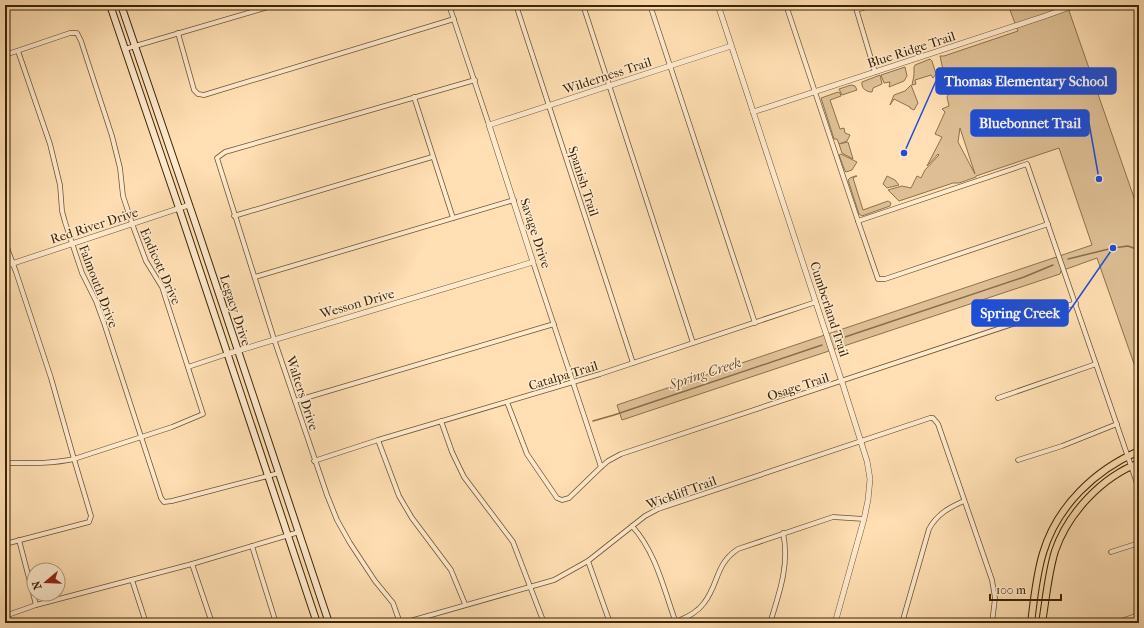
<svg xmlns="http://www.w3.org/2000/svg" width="1144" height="628" viewBox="0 0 1144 628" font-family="'IM FELL French Canon',serif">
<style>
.green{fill:#debf95;stroke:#8c724d;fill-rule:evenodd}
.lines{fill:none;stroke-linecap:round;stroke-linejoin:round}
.stream{stroke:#886e4a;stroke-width:1.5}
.minor-casing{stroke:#6c5330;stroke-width:5.5}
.tertiary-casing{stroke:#6c5330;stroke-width:6}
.secondary-casing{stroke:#3b2405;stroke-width:8}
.primary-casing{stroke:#3b2405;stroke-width:8}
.minor{stroke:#ffeace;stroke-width:4}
.tertiary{stroke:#ffeace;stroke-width:5}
.secondary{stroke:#ffeace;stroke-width:6}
.primary{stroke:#ffdfb3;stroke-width:6}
.labels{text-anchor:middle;stroke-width:3;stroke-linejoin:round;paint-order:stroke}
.street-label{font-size:13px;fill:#3b2405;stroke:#ffeace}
.water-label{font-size:14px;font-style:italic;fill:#684f2d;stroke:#ffeace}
.leader{fill:none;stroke:#1d4ed8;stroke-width:1.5}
.callout-dot{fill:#1d4ed8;stroke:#ffeace;stroke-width:1.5}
.callout{fill:#1d4ed8;stroke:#1d4ed8;stroke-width:1.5}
.callout-label{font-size:14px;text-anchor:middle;font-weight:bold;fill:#fff}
</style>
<rect width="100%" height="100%" fill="#ffdfb3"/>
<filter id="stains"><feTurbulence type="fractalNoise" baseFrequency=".005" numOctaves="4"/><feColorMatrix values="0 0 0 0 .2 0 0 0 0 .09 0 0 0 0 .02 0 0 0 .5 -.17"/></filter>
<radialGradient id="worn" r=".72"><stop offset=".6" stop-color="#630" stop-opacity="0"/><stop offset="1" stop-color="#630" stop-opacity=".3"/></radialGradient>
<!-- green -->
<g class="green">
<path d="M1008,5H1067L1139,212V378L1097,258L1061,271L1060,274L622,420L617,405L1092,245L1059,148L976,176V177L959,183H953L899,201L888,190L902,186L911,188L917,176L921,178L925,170L939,155L938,154L927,166L942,137L935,134L945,112L942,109L949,106L947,97L949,94H946L943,87L938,89L945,79L940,56H944L1018,31ZM960,128L975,174L958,142Z"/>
<path d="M930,59L932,61L936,74L933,78L931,75L915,80L916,84L912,85L914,75V67L915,65Z"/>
<path d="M905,67L907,76L904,81L889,87L890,82L884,83L881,75Z"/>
<path d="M880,75L882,84L873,88L872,92C866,92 861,88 862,82Z"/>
<path d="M851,85L855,86L857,90L842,95L839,89Z"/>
<path d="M911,85L918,103L914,110L910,108V107L894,99L890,105L894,95L905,91Z"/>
<path d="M838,92L840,93L841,96L830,100L840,129L844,128L845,133L850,135L847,141L839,144L837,139H834L821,98Z"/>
<path d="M848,142L853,159L842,153L839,144Z"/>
<path d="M841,154L857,162L852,170L846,172L845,171L839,155Z"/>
<path d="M855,176H857L853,178L863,210L888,201L891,203L890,206L862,216L859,214L848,180L850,178Z"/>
<path d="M887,176L895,180L899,185L887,188L883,184Z"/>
</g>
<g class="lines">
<!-- stream -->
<g class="stream">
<path d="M1068,259L1113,248L1128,246L1139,250"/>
<path d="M836,340L1024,277L1053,265"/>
<path d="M593,421L614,415L822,345"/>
</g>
<defs>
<g id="minor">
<path d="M449,5L489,125"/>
<path d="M516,5L633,363"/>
<path d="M583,5L693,343"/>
<path d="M650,5L755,323"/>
<path d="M786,5L858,221L878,279H885L1048,224"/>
<path d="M855,5L875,72"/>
<path d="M857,10L872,5"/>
<path d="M178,33L194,90L198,94L204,95L454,19"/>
<path d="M125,49L275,5"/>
<path d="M18,51L50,144L60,185L62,211L65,222L82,273L96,301L104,323L161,498L164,502L172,501L279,473"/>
<path d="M5,55L70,33H77L81,41L112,136L120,168L123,196L134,229L146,261L162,287L203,414L172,427L74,459C51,464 28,463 5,463"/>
<path d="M414,97L453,218"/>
<path d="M234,216L432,157"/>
<path d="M858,221L1027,164L1139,489"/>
<path d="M5,242L16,272L51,378L74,459L91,516L89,522L5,544"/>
<path d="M533,262L601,467"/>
<path d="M255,277L514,200"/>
<path d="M188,367L227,354"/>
<path d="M998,398L1096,364"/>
<path d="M295,401L554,324"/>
<path d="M507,402L527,454L557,498L562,500L569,498L601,467L608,461L621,454L1076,303"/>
<path d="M441,421L452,452L464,477L513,542L544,623"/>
<path d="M378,440L399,496L412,518L451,570L465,604"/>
<path d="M1018,460L1062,446L1117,424"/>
<path d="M314,461L378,440L600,374L816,302"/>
<path d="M632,526C656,552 664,590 676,623"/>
<path d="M19,540L36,605"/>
<path d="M252,546L276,623"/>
<path d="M1111,552L1139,543"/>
<path d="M588,561L610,623"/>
<path d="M192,564L212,623"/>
<path d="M132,580L146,623"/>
<path d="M5,616L36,605L192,564L299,532"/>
<path d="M676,622C686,617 697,613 704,603C719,584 715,564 738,549L833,517L864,519"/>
<path d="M400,623L393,603L375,581L350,543L337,520L327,495L274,339L217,158L225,152L475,80"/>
<path d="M403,623L554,580L588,561L645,516L658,509L930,418H933L938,424L992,580L995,598L992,623"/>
<path d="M770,623C779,594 790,564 783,533"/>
<path d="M902,623L929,529C937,514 950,507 964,501"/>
<path d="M1115,623L1139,615"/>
</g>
<g id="tertiary">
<path d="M718,5L842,382L867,461L870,479L868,500L864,519L835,623"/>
<path d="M753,112L1045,16L1076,5"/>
<path d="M5,266L189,205"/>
<path d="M227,354L533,262L489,125L731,46"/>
</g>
<g id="secondary">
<path d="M110,5L179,208L317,623"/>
<path d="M121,5L197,228L329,623"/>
</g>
<g id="primary">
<path d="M1031,623C1034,600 1036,576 1043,553C1057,506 1095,470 1139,451"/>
<path d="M1042,623C1046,599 1048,574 1055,551C1068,513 1102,477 1139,463"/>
</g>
</defs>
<!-- minor casing -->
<use href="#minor" class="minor-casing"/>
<!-- tertiary casing -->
<use href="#tertiary" class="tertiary-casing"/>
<!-- secondary casing -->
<use href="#secondary" class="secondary-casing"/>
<!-- primary casing -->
<use href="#primary" class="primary-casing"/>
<!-- minor -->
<use href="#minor" class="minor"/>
<!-- tertiary -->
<use href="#tertiary" class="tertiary"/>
<!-- secondary -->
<use href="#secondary" class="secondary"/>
<!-- primary -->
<use href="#primary" class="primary"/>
</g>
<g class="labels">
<!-- street labels -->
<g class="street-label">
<text transform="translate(911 49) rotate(-18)" y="5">Blue Ridge Trail</text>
<text transform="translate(607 75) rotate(-18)" y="5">Wilderness Trail</text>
<text transform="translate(584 181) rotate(72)" y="5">Spanish Trail</text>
<text transform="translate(94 225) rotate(-18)" y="5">Red River Drive</text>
<text transform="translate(536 233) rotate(72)" y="5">Savage Drive</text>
<text transform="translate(161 266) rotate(66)" y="5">Endicott Drive</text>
<text transform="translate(99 286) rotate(69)" y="5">Falmouth Drive</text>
<text transform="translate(357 303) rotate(-16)" y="5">Wesson Drive</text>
<text transform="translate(830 309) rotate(72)" y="5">Cumberland Trail</text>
<text transform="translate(236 310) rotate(72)" y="5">Legacy Drive</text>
<text transform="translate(563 375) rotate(-17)" y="5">Catalpa Trail</text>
<text transform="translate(798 386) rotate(-18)" y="5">Osage Trail</text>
<text transform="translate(303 393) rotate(72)" y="5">Walters Drive</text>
<text transform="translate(681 492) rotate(-20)" y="5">Wickliff Trail</text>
</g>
<!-- water labels -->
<g class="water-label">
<text transform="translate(705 373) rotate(-18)" y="5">Spring Creek</text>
</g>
</g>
<!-- callouts -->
<path class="leader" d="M904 153L936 81M1099 179L1089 123M1113 248L1068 313"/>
<g class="callout-dot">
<circle cx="904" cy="153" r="4"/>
<circle cx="1099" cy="179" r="4"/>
<circle cx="1113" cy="248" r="4"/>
</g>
<g class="callout">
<rect x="936" y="68" width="180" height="26" rx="4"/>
<rect x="971" y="110" width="118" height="26" rx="4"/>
<rect x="972" y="300" width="96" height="26" rx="4"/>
</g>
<g class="callout-label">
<text x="1026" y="86">Thomas Elementary School</text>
<text x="1030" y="128">Bluebonnet Trail</text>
<text x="1020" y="318">Spring Creek</text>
</g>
<!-- margin -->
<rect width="1144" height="628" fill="none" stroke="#ffdfb3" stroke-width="20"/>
<rect x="6" y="6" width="1132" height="616" fill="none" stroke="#3b2405" stroke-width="2"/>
<rect x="10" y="10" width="1124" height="608" fill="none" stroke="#3b2405"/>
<!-- north arrow -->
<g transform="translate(46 582) rotate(251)"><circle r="19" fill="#ffeace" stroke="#b19b7e"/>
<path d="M0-3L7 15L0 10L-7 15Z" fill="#8f2418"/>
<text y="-6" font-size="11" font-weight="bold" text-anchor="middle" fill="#3b2405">N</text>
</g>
<!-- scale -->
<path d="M990 594v6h71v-6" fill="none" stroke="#3b2405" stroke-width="2"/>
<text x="996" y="594" font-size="12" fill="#3b2405" stroke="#ffeace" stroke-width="3" paint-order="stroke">100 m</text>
<rect width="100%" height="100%" filter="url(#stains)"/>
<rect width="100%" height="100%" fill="url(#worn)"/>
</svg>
